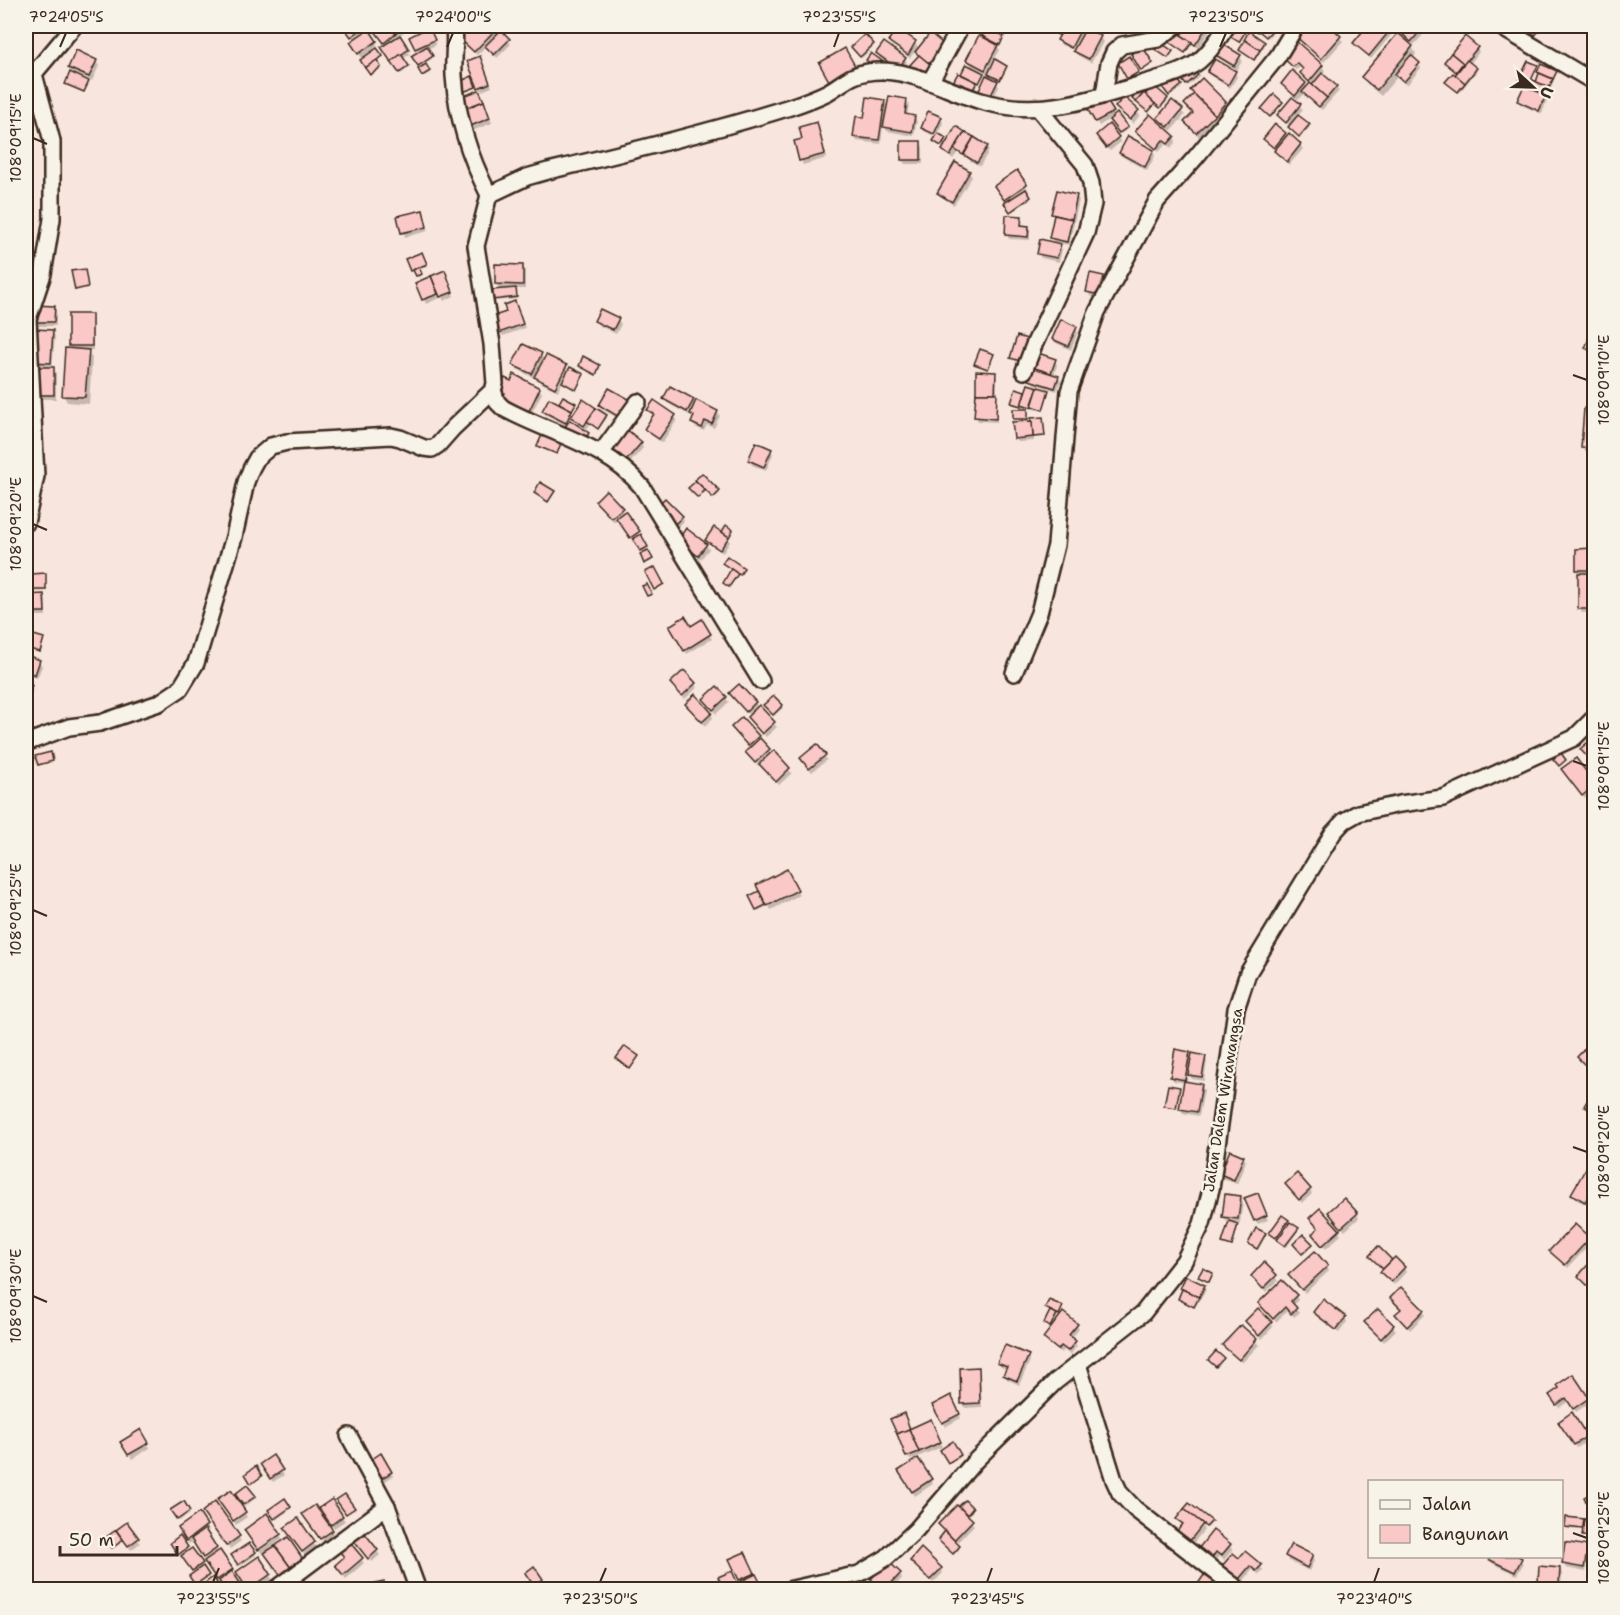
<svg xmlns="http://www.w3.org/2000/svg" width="1620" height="1615" viewBox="0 0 1620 1615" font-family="'Shantell Sans',sans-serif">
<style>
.shadow{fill:#0003;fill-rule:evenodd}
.building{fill:#f9c8c7;stroke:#3b2a1e;stroke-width:1.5}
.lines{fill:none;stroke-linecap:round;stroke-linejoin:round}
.minor-casing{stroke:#3b2a1e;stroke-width:20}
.minor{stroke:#f7f3e8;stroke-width:15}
.ticks{fill:none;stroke:#3b2a1e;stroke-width:2}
.labels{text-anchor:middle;stroke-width:5;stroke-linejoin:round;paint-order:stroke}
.street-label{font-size:15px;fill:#3b2a1e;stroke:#f7f3e8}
.neatline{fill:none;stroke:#3b2a1e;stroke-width:2}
.ticks-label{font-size:15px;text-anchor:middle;fill:#3b2a1e}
</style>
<rect width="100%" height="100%" fill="#f8e6de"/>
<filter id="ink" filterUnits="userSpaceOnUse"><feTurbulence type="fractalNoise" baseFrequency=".0167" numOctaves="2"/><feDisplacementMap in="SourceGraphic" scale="12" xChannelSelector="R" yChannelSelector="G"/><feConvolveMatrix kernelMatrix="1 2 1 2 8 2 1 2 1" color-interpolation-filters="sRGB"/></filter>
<g filter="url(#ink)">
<!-- shadow -->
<g class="shadow">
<path d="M344,26H359L364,34L371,29L368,26H376L369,31L378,46L375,48L382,58L377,62L381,69L372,75L352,42L355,40Z"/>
<path d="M381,26H401L405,31L399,36L410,54L403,59L409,68L401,74L386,52L387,45L375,30Z"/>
<path d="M469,26H505L500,31L511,44L497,58L487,45L477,55L459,36Z"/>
<path d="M1053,26H1063L1065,29L1067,26H1076L1081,28L1084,33L1100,37L1103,42L1091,63L1077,55L1075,50L1061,45L1059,40L1061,36L1051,30Z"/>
<path d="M1139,26H1158L1153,35Z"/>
<path d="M1189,26H1203L1209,32L1198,48L1192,44L1186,53L1171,43L1185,39L1183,35Z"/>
<path d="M1254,26H1263L1261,30L1262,31L1267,26H1278L1268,38L1261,30L1259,32L1253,29Z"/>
<path d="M1301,26H1312L1319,32L1324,26H1327L1343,41L1324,62L1296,38Z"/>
<path d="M1369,26H1387L1393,33L1371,59L1354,43Z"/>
<path d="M1403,26H1431L1414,45L1409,41L1416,54L1413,58L1421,68L1407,85L1398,76L1381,96L1367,84L1363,77L1405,40L1399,30Z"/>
<path d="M1522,26H1545L1531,42Z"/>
<path d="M428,29L436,45L427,49L433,58L424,64L430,73L424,76L413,56L419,53L411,38Z"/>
<path d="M898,30L915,42L919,49L947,52L923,77L920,56L916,50L910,58L893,45L890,41Z"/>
<path d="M984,36L1003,37L1001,46L996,44L1000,50L994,60L1007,68L1001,81L991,75L989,72L988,74L981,70L984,75L972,94L962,76L967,66L973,69L968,60L985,40Z"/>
<path d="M1295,42L1322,66L1325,71L1322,74L1339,91L1322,110L1304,93L1298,100L1282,84H1305L1308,88L1316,86L1302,74L1304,70L1300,67L1296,70L1283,57Z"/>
<path d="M1264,43L1265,45L1255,61L1240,50Z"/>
<path d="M873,44L874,46L862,58L853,49Z"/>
<path d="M1477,48L1479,52L1470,64L1477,71L1459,93L1448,84L1458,73L1446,64Z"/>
<path d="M844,50L856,70L832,84L821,64Z"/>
<path d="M877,54L905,59L907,63L900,72L880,58Z"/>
<path d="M1216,54L1240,56L1242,61L1237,70L1218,58Z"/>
<path d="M96,61L99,66L92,81L73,72L70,67Z"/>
<path d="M482,62L492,87L482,91L479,87Z"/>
<path d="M1536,66L1531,82L1537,84L1542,66L1556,74L1542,114L1521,105L1519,101L1532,86L1520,80Z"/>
<path d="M1192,70L1198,78L1188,86L1182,78Z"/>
<path d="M1209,72H1235L1237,77L1230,88L1211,76Z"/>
<path d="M1175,79L1181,88L1171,96L1164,88Z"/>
<path d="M1202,80L1228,108L1199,137L1186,122L1194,115L1186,105L1195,96L1192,91Z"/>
<path d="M996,82L999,87L990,104L981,99Z"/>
<path d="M479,92L492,123L472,131L469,127L471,108L466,97Z"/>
<path d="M1145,97L1167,99L1168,101L1161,108L1156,104L1149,113L1135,101Z"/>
<path d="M1124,99L1140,115L1133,124L1117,107Z"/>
<path d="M1292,99L1303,110L1298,116L1310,127L1301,137L1279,115Z"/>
<path d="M884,101L888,108L906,101L909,105L907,116L914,117L917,121L914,136L887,131L883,125L881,144L857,141L854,136L865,119Z"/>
<path d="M1106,101L1115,117L1117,115L1127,129L1121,134L1110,119L1099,126L1090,110Z"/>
<path d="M1172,102L1185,115L1171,131L1158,118Z"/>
<path d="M1281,103L1282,104L1272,117L1264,111Z"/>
<path d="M941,118L943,123L938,134L924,128V130L922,128Z"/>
<path d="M1109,127L1121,142L1110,151L1100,140Z"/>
<path d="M818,128L827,158L803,165L801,160L804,140Z"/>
<path d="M957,128L987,147L989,151L980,166L968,159L965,154L958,152L953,159L946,154L943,150L944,148L934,141L937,138L924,131L945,139L947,143Z"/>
<path d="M1137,131L1174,137L1176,142L1171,148L1166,144L1159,152Z"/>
<path d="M1285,134L1287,138L1300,145L1303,149L1289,165L1266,141Z"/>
<path d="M921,143L923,147V164H905L902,160Z"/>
<path d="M1153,151L1155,156L1147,171L1123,157L1120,153Z"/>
<path d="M969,172L972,177L954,205L941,197L938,193Z"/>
<path d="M1016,172L1028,189L1025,191L1031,199L1012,212L998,191Z"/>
<path d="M1076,196L1079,200L1069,245L1058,243L1062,250L1059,262L1041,258L1039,254L1055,244L1051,237L1055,219L1053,214Z"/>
<path d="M424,215L428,231L405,237L399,217Z"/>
<path d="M1021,217L1023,227H1028L1030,231V240L1009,239L1007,235Z"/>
<path d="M422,254L427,266L419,269L422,276L418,277L415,271L412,272L406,260Z"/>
<path d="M523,266L525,271V289H515L517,299L494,301L493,300L500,291L496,284Z"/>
<path d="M444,272L454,296L444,301L442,297L426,304L417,284Z"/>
<path d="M1103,277L1106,282L1102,299L1090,296L1088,292Z"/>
<path d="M515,303L525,328L503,336L501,332L508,313Z"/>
<path d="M54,308L56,312V326H37L34,321Z"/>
<path d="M601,311L618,320L621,324L616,334L598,325L596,321Z"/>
<path d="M91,316L93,320V350H87L92,358L89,404L67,402L63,395L72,350L69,346Z"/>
<path d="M1076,328L1078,332L1071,350L1056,343L1053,339Z"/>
<path d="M1594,330V354L1589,352L1587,347Z"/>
<path d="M52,332L55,336L52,368L56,373V399H41L39,395V366H35Z"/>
<path d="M541,355L545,361L566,366L569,372L583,375L577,390L565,384L563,381L558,391L539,382L535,376L534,378L517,369L514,365Z"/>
<path d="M993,355L989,370L976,364Z"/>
<path d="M1039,355L1055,360L1057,365L1054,376L1058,377L1061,381L1057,391L1034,384L1031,380Z"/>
<path d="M995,374L997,378V422L978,421L976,417Z"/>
<path d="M1029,386L1048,392L1043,411L1013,405L1017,390L1026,393Z"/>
<path d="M539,389L542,393L530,416L503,395L501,390Z"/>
<path d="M665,399L693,400L696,405L717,412L720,416L714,428L707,425L704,431L695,427L693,423L694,419L691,412L689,415L667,403Z"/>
<path d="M628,400L630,405L622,420L603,410L601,405Z"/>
<path d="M561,403L575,404L572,412L574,416H606L607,418L599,429L591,423L585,432L589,435L584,443L567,426L546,415L544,411L562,406ZM573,417L579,427L570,422Z"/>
<path d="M1585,409L1594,410V452H1585L1583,447Z"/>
<path d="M649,410L675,416L677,420L662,443L648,433L646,429L654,416Z"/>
<path d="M1028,411V423L1043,419L1045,437L1034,438V441L1018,442L1015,438L1027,420L1014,419Z"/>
<path d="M641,443L643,448L628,465L610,447Z"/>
<path d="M560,444L557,455L539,446Z"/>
<path d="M771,450L773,454L766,471L752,465L750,460Z"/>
<path d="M702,475L720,493L715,498L707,491L699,498L691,490Z"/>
<path d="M600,505L621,509L638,532L652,561L646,564L642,554H643L635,540L634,541L618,519L614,522Z"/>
<path d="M661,511L682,517L684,521L678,527Z"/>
<path d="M727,527L733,533L730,537L726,535L730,542L723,553L710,544L707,540L722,534Z"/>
<path d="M687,531L706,545L709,549L701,559L682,545Z"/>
<path d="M1577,550H1594V612L1582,613L1579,608L1580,575L1577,570Z"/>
<path d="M743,569L741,576L739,574L730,587L725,584L724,583L733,570Z"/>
<path d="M31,575L46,576V591L33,592Z"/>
<path d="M26,596H43L46,600V616H26Z"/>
<path d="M701,621L712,639L687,654L671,627L690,628Z"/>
<path d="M28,635L43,639L41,653L26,649Z"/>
<path d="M26,656L39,662L42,666L37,678L26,674Z"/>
<path d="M26,678L33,691L26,695Z"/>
<path d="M695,683L697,688L685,699L674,688Z"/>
<path d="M739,686L777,727L766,737L751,721L750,716L734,698Z"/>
<path d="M717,688L729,702L716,714L705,699Z"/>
<path d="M774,698L783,708L774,716L766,707Z"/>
<path d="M686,704L711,713L713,718L705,726Z"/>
<path d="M742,719L771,754L792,773L779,785L761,764L758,766L747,753L751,749L733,728Z"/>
<path d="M1594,739V762L1593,764L1582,749Z"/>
<path d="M824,755L827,760L812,772L804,763Z"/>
<path d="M1575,760L1594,784V792L1585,799L1566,774Z"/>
<path d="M786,871L799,895L771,910L764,897L762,898L766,907L758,911L751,897L761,892Z"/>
<path d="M1189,1053L1192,1059L1205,1057L1207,1061L1204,1081L1192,1079L1188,1073L1187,1083L1202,1086L1204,1090L1199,1116L1183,1113L1180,1108L1185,1083L1174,1081L1171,1077Z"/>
<path d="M1179,1088L1177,1109L1166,1107V1106Z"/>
<path d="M1594,1092V1114L1586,1106Z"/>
<path d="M1594,1124V1135L1591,1130Z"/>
<path d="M1243,1157L1246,1161L1237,1184L1224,1179L1221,1174Z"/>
<path d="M1587,1171L1594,1175V1193L1587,1205L1575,1199L1573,1194Z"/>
<path d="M1287,1185L1310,1190L1312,1194L1302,1203Z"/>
<path d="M1241,1197L1243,1202L1240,1223L1236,1222L1238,1226L1232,1247L1224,1243L1230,1222L1226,1221L1224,1217Z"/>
<path d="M1259,1199L1268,1220L1258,1224L1255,1220Z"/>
<path d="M1357,1214L1359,1218L1345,1231L1332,1217Z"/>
<path d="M1288,1221L1298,1231L1287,1247L1272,1234Z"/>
<path d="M1338,1231L1341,1235L1326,1249L1316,1239Z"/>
<path d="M1265,1234L1266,1236L1258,1250L1250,1245L1249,1244Z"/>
<path d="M1588,1239L1591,1243L1568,1268L1551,1251Z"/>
<path d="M1312,1245V1246L1303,1255L1295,1246Z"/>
<path d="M1594,1260V1292L1579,1277Z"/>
<path d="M1264,1264L1278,1281L1266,1292L1253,1276Z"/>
<path d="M1327,1267L1329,1271L1305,1293L1293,1280Z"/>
<path d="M1404,1268L1406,1272L1394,1285L1382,1272Z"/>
<path d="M1203,1286L1206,1290L1195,1307L1180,1300L1183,1291L1182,1288Z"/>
<path d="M1296,1296L1298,1300L1293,1305L1299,1313L1294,1317L1288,1310L1276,1322L1260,1304Z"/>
<path d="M1395,1303L1423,1311L1425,1315L1410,1330L1397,1315L1402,1310Z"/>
<path d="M1047,1308H1062L1056,1320L1076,1325L1079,1329L1071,1339L1077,1346L1070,1355L1064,1350L1061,1353L1045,1338L1053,1328L1046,1323L1052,1311Z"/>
<path d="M1378,1311L1396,1330L1384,1342L1369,1327Z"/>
<path d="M1315,1312L1345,1318L1347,1322L1339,1333L1317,1317Z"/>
<path d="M1247,1322L1271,1323L1273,1327L1262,1339Z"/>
<path d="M1241,1327L1259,1345L1242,1363L1224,1345Z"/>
<path d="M1027,1356L1030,1361L1019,1385L1007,1379L1005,1375L1007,1370L1001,1367L999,1363Z"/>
<path d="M978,1368L980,1372L982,1407L965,1408L963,1403Z"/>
<path d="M1572,1376L1590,1403L1576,1412L1569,1401L1559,1408L1551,1396Z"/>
<path d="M950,1397L961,1418L945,1427L934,1406Z"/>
<path d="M1571,1415L1588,1441L1577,1448L1560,1422Z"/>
<path d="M933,1426L942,1447L910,1460L907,1456Z"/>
<path d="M140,1431L150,1448L132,1459L122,1442Z"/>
<path d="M952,1444L961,1457L950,1464L942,1450Z"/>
<path d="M380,1455L393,1476L381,1484Z"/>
<path d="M918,1460L933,1484L915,1496L900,1472Z"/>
<path d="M262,1465L282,1471L284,1475L273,1482Z"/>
<path d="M247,1487L255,1499L245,1506L237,1494Z"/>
<path d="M285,1500L291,1509L276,1520L270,1511Z"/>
<path d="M331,1501L345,1521L334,1528L323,1513Z"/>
<path d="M965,1502L973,1511L967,1517L974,1525L956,1544L960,1548L954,1555L940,1541L946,1533L940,1525L964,1512L960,1506Z"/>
<path d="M183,1503L190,1514L179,1521L172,1510Z"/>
<path d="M215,1503L241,1541L230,1549L206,1516Z"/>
<path d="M221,1504L245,1513L247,1517L236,1525Z"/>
<path d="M314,1507L334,1535L324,1543L307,1519Z"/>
<path d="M198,1515L209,1530L205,1533L234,1574L221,1583L193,1541L189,1544L180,1529Z"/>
<path d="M1178,1519L1210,1522L1211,1524L1208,1528L1200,1522L1204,1530L1192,1545L1179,1532L1183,1526Z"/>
<path d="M1568,1519L1594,1522V1538L1584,1537V1530L1568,1529Z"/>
<path d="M298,1520L316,1547L305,1556L289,1532Z"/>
<path d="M127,1524L140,1543L131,1550L125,1540L114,1548L107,1539Z"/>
<path d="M362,1533L380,1555L372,1562L357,1545Z"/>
<path d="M248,1534H280L282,1539L270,1548L271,1550L287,1539L304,1564L284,1579L265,1551L262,1554Z"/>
<path d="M179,1538L189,1552L201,1564L209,1577L197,1586L191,1576L195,1573L172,1543Z"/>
<path d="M347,1541L364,1563L346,1579L339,1570L345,1558Z"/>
<path d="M249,1545L256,1555L240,1566L233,1556Z"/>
<path d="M1230,1545L1232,1550L1224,1560L1219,1556L1214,1563L1202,1553Z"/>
<path d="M1587,1547L1589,1551L1586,1572L1566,1568L1563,1564Z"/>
<path d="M744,1554L762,1588L759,1590H747L740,1579Z"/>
<path d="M1286,1556H1312L1314,1561L1309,1571L1289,1561Z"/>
<path d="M258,1558L272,1579L258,1590H250L241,1577Z"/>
<path d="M1490,1559L1520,1560L1523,1564L1517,1575L1492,1563Z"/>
<path d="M1240,1560L1260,1566L1263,1570L1259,1575L1253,1569L1242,1583L1224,1566Z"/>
<path d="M911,1561L940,1569L943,1573L933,1583Z"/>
<path d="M1560,1569L1562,1573L1561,1588L1542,1586L1539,1582Z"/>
<path d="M732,1573L738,1586L726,1590L720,1578Z"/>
<path d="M899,1574L902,1578L892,1590H881L873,1580Z"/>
</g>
<!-- building -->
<g class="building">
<path d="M343,26H361L363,28L351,37Z"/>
<path d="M378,26H404L384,43L374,30Z"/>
<path d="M467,26H499L474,52L457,36Z"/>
<path d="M1051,26H1063L1058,35L1049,30Z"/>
<path d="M1065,26L1082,27L1071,48L1057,40Z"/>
<path d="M1140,26H1154L1150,32Z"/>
<path d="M1187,26L1207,27L1195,45L1181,35Z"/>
<path d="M1231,26H1241L1247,29L1239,42L1226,34Z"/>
<path d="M1252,26H1262L1258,32L1251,27Z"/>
<path d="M1265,26H1276L1266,37L1260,32Z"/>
<path d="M1299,26H1314L1319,29L1322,26H1330L1341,36L1321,59L1292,33Z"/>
<path d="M1367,26H1389L1392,28L1369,56L1353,43Z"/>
<path d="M1402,26H1416L1421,30L1411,42L1398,30Z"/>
<path d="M1524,26L1535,35L1529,42L1518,32Z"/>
<path d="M1524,26H1544L1535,35Z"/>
<path d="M429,27L435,40L415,49L409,37Z"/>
<path d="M987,27L1004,36L1000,45L982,36Z"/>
<path d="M897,28L916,41L908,55L888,41Z"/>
<path d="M1086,28L1101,36L1089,59L1073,51Z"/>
<path d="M369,29L377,41L358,54L350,42Z"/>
<path d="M501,30L510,39L494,55L485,46Z"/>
<path d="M1175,31L1192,42L1185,53L1169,42Z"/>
<path d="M1249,31L1265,42L1260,50L1244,40Z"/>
<path d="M930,33L946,46L931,65L915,52Z"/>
<path d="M1398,33L1413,46L1377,90L1361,77Z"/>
<path d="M865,34L874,44L860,57L851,47Z"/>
<path d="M400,35L409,49L391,62L381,47Z"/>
<path d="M979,35L998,45L985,70L966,60Z"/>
<path d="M1465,36L1478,47L1464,64L1451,53Z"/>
<path d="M1245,40L1260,50L1254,60L1239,50Z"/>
<path d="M1295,40L1323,65L1309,82L1300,73L1303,69L1297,63L1293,67L1281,56Z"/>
<path d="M1158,41L1173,51L1168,58L1153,48Z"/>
<path d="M884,42L906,58L898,69L876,53Z"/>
<path d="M1221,43L1241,55L1234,66L1214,54Z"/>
<path d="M427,46L433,56L418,66L411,56Z"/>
<path d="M1143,47L1153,63L1141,71L1131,54Z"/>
<path d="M377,48L383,56L365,68L360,60Z"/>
<path d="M845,48L855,66L829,81L819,63Z"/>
<path d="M76,50L97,60L89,77L68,68Z"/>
<path d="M871,53L882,61L877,68L866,60Z"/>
<path d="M1451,53L1463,63L1456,72L1444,62Z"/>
<path d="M401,54L409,66L399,73L391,62Z"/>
<path d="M919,55L931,65L922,77L909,66Z"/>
<path d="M1411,55L1420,63L1404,82L1395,74Z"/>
<path d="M480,56L490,83L478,88L467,61Z"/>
<path d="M1129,56L1139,72L1127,79L1118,63Z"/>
<path d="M995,59L1007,66L1000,80L988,74Z"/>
<path d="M1215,59L1236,71L1228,85L1207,72Z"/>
<path d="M377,60L381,67L370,75L365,68Z"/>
<path d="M1467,60L1477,68L1465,83L1455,75Z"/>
<path d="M1528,61L1538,65L1529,85L1519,80Z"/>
<path d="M426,64L430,71L422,76L418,69Z"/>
<path d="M966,64L984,73L979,83L961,74Z"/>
<path d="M1541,64L1557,71L1553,79L1537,72Z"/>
<path d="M1192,67L1198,75L1186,85L1180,77Z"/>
<path d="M1292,70L1306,83L1295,96L1281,84Z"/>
<path d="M70,72L89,81L84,92L65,84Z"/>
<path d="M958,73L977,82L971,93L952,84Z"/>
<path d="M1322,73L1337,86L1327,98L1312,85Z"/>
<path d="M1453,73L1465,83L1458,92L1445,82Z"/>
<path d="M1539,73L1553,79L1549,88L1536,82Z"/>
<path d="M986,75L998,81L988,101L977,95Z"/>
<path d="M472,76L476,87L463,92L459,82Z"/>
<path d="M1175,77L1182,85L1169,96L1163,88Z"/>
<path d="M1202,78L1226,102L1215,115L1190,90Z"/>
<path d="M1533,80L1549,88L1546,95L1529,88Z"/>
<path d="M1310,83L1327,98L1319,107L1302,92Z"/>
<path d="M1153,85L1168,98L1160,108L1145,95Z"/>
<path d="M1524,86L1546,95L1539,111L1517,101Z"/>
<path d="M479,90L484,101L468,107L464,96Z"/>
<path d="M1140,90L1144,93L1136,102L1132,99Z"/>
<path d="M1144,93L1155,104L1148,112L1136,102Z"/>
<path d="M1194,94L1215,115L1196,133L1184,122L1193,113L1184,104Z"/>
<path d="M1274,94L1283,102L1270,117L1261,109Z"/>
<path d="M889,96L907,99L905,114L915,116L912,132L883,127Z"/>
<path d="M867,97L885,100L879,140L853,137L856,116L864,118Z"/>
<path d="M1124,97L1139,110L1130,120L1115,107Z"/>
<path d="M1292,97L1301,104L1286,123L1277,115Z"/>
<path d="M1106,99L1114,112L1095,122L1088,110Z"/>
<path d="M1172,100L1183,109L1168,127L1157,118Z"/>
<path d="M484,101L490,118L468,127L461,110Z"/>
<path d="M928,111L942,117L934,134L921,128Z"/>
<path d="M1117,113L1128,127L1119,133L1109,120Z"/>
<path d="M1150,114L1175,136L1168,144L1163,140L1156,149L1135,131Z"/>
<path d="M1298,115L1310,124L1299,137L1288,127Z"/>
<path d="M817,122L825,154L799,161L794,141L802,139L799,127Z"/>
<path d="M1109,124L1119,137L1106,148L1096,135Z"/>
<path d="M1275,124L1286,133L1274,148L1263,139Z"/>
<path d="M956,126L965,132L950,156L942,150Z"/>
<path d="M965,132L974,137L963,155L954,149Z"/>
<path d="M938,133L946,138L941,146L933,141Z"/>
<path d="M1289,133L1301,144L1287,162L1274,151Z"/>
<path d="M1128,136L1154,150L1145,167L1119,153Z"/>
<path d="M974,137L988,146L977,163L964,155Z"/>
<rect x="901" y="141" width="20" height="19"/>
<path d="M955,162L970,171L952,202L937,193Z"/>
<path d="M1017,170L1027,184L1004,200L994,186Z"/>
<path d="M1026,189L1031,197L1010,212L1004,203Z"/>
<path d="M1057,190L1077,195L1072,219L1051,214Z"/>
<path d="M423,210L427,227L401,233L397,216Z"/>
<path d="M1006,215L1022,216L1021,225L1029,226L1028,237L1005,235Z"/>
<path d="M1054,215L1072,219L1067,242L1049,238Z"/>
<path d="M1040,239L1061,244L1057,258L1037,254Z"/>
<path d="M422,252L427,264L410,271L405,259Z"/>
<path d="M495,264L523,265V285L495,284Z"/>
<path d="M419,267L422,274L416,276L413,270Z"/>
<path d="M85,269L88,287L75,290L71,271Z"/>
<path d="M445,270L453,292L440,297L431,276Z"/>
<path d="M1090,273L1104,276L1100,295L1086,292Z"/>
<path d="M431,276L438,294L422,300L415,283Z"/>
<path d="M516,288L517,297L492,300L491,290Z"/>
<path d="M515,301L523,324L499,333L494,316L506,312L504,305Z"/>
<path d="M33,305L55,306L54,322H33Z"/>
<path d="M600,309L619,318L613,330L594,321Z"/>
<rect x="68" y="314" width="24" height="32"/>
<path d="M1061,319L1077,327L1068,346L1052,339Z"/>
<path d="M1594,326V352L1585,348Z"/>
<path d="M34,329L53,330L51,363L31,362Z"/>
<path d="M1017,336L1031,340L1024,362L1010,358Z"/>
<path d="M523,344L542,353L532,374L512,365Z"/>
<path d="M65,348L89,350L85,397L62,396Z"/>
<path d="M980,349L994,354L988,369L974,364Z"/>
<path d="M1038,353L1056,359L1051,373L1034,368Z"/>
<path d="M546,355L567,365L555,388L534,377Z"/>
<path d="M583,356L600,365L596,375L579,366Z"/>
<path d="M38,367H54V395H37Z"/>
<path d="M570,367L584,374L576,390L562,382Z"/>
<path d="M1034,368L1059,376L1055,388L1029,380Z"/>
<path d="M976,371L996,372L995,393H976Z"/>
<path d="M514,374L540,388L528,413L502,400L505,393L499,390L505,378L511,381Z"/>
<path d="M1028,384L1038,387L1031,407L1021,404Z"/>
<path d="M670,386L694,399L687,412L663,399Z"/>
<path d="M1038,387L1049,390L1043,410L1032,406Z"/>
<path d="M609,388L629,399L619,417L599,405Z"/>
<path d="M1016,388L1025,391L1021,406L1011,403Z"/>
<path d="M976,393H997L996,419L974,417Z"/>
<path d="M563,396L576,403L572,410L559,403Z"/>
<path d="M549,398L572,410L566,423L542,411Z"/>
<path d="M583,399L596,408L584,426L571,417Z"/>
<path d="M654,400L676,415L659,439L644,429L654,414L647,410Z"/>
<path d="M696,400L718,411L712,424L705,421L702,428L691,423L694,416L690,414Z"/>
<path d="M596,408L607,415L598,429L587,421Z"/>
<path d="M1584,408L1594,409V449L1581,448Z"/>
<rect x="1013" y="409" width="15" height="10"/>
<path d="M1043,417L1045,436L1033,437L1031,418Z"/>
<path d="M570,420L589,433L583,442L563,429Z"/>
<path d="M1032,421L1033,437L1014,439L1012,422Z"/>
<path d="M625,428L642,442L625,462L608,447Z"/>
<path d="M542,435L561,443L557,454L537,446Z"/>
<path d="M756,442L772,449L764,467L748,460Z"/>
<path d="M702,473L720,491L713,498L695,480Z"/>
<path d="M696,481L705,490L698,498L688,488Z"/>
<path d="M540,482L555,491L548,502L534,493Z"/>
<path d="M606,490L623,508L611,518L595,501Z"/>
<path d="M665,498L683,516L675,524L657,506Z"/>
<path d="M625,511L640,531L630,538L616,518Z"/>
<path d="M726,525L733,530L729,537L722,532Z"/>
<path d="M714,527L729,537L720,550L705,540Z"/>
<path d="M686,528L707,544L698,556L678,540Z"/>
<path d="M641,534L648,547L640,551L633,539Z"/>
<path d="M1594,548V570H1576V549Z"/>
<path d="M648,550L653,559L644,564L640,554Z"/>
<path d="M727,556L744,568L740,575L722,563Z"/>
<path d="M655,567L664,584L654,590L645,572Z"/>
<path d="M731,569L738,574L729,587L723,583Z"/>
<path d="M46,573V590H30V574Z"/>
<rect x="1578" y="573" width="16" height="36"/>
<path d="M647,584L652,594L647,596L642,586Z"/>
<path d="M44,594L45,612H26V595Z"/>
<path d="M685,616L691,626L702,619L711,634L684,651L669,626Z"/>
<path d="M27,633L44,638L40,652L26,648Z"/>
<path d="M26,655L40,660L35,675L26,671Z"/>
<path d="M684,670L696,683L682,696L670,683Z"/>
<path d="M27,676L32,686L26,690V677Z"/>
<path d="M739,684L756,702L746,712L729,693Z"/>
<path d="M717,686L727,697L713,710L703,699Z"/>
<path d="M695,694L712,713L702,722L685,704Z"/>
<path d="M774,696L783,705L773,715L763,705Z"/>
<path d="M759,705L775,722L762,734L747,717Z"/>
<path d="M742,717L759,736L748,746L731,727Z"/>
<path d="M1594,737V756L1590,760L1580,749Z"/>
<path d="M760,738L770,749L755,763L745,752Z"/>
<path d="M817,744L826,755L809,769L800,758Z"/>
<path d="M774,750L790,768L776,782L759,764Z"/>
<path d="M51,752L53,761L38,765L35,756Z"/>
<path d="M1561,753L1566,760L1559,766L1553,759Z"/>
<path d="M1576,758L1594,782V786L1582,796L1561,769Z"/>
<path d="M787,869L798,890L767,906L756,885Z"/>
<path d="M759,891L766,905L756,910L749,896Z"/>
<path d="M1592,1041L1594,1044V1074L1577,1057Z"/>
<path d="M625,1046L639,1056L630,1069L616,1058Z"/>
<path d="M1175,1049L1190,1052L1185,1080L1170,1077Z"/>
<path d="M1192,1053L1206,1056L1202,1077L1188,1075Z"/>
<path d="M1184,1081L1202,1084L1197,1112L1179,1109Z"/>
<path d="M1168,1085L1180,1087L1176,1108L1164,1106Z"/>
<path d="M1594,1089V1113L1584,1106Z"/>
<path d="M1230,1150L1244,1156L1234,1180L1220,1174Z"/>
<path d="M1586,1168L1594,1173V1185L1585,1202L1571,1194Z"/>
<path d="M1297,1173L1311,1189L1299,1200L1285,1184Z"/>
<path d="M1258,1193L1267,1215L1254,1221L1244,1198Z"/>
<path d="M1225,1194L1241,1196L1238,1219L1222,1217Z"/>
<path d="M1344,1198L1358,1213L1341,1228L1328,1212Z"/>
<path d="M1320,1208L1340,1230L1322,1246L1312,1234L1318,1228L1309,1218Z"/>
<path d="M1282,1215L1289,1220L1276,1238L1269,1233Z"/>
<path d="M1229,1221L1238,1224L1232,1246L1222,1243Z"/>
<path d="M1290,1222L1299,1228L1285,1246L1277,1240Z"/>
<path d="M1575,1224L1590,1238L1565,1265L1549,1251Z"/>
<path d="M1256,1228L1266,1233L1257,1249L1248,1244Z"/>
<path d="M1303,1234L1313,1244L1302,1254L1293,1244Z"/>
<path d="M1378,1246L1392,1260L1383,1269L1369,1256Z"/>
<path d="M1315,1251L1328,1266L1302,1290L1288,1275Z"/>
<path d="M1395,1257L1405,1267L1391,1282L1380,1272Z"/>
<path d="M1594,1258V1292L1578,1276Z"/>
<path d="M1264,1262L1277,1275L1263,1289L1251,1276Z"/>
<path d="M1203,1268L1213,1273L1209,1282L1198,1277Z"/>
<path d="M1186,1276L1205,1285L1199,1297L1180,1288Z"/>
<path d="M1282,1280L1297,1295L1291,1301L1297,1308L1291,1314L1285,1307L1273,1319L1258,1303Z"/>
<path d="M1401,1287L1424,1310L1407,1327L1395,1314L1401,1309L1390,1298Z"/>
<path d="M1182,1289L1199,1297L1194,1307L1178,1299Z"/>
<path d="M1323,1299L1346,1317L1336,1330L1313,1312Z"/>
<path d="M1049,1300L1063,1306L1059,1315L1045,1308Z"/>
<path d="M1258,1308L1272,1322L1259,1336L1245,1321Z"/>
<path d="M1378,1309L1394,1325L1381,1339L1364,1322Z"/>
<path d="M1050,1311L1057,1314L1050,1327L1044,1323Z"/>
<path d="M1063,1312L1078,1324L1069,1335L1076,1341L1068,1351L1061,1346L1058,1350L1043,1338Z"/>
<path d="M1241,1325L1257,1339L1239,1360L1222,1345Z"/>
<path d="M1005,1345L1029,1355L1017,1381L1003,1375L1007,1367L997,1363Z"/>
<path d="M1216,1351L1224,1358L1216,1367L1208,1360Z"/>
<path d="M979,1367L980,1403L961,1404L960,1368Z"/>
<path d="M1573,1374L1589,1398L1573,1409L1566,1398L1556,1405L1549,1395L1559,1388L1557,1385Z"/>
<path d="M951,1395L960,1414L942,1423L932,1405Z"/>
<path d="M1572,1412L1587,1436L1574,1445L1558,1422Z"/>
<path d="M904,1413L910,1429L897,1434L890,1419Z"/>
<path d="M931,1419L941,1442L919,1452L909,1429Z"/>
<path d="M141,1429L149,1443L128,1455L120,1442Z"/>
<path d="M909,1429L919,1452L906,1457L897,1434Z"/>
<path d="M953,1441L961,1455L948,1463L940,1450Z"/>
<path d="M381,1453L392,1472L377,1481L366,1463Z"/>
<path d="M273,1455L283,1470L270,1479L260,1464Z"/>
<path d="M918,1458L932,1479L912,1492L898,1471Z"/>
<path d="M256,1466L262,1476L251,1484L245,1474Z"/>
<path d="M247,1485L256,1496L243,1505L235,1494Z"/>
<path d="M231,1490L246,1512L233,1521L217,1499Z"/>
<path d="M1594,1492V1504L1588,1506L1584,1497Z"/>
<path d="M345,1494L355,1508L346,1514L336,1500Z"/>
<path d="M285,1498L291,1507L274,1519L268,1510Z"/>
<path d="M332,1499L343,1516L331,1525L319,1508Z"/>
<path d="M965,1500L973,1508L967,1515L959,1506Z"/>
<path d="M184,1501L190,1511L177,1520L170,1510Z"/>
<path d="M215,1501L240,1536L226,1546L202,1512Z"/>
<path d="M1189,1503L1212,1521L1206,1527L1184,1509Z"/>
<path d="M315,1505L333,1530L320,1539L302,1514Z"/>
<path d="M957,1505L973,1520L954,1540L938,1524Z"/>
<path d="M1184,1509L1203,1524L1189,1542L1177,1531L1183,1524L1176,1519Z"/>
<path d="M199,1513L207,1525L186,1541L178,1528Z"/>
<path d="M267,1513L281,1534L258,1550L244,1530Z"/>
<path d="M1566,1517L1584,1519L1583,1529L1565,1527Z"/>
<path d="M298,1518L315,1542L302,1552L284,1528Z"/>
<path d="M1584,1519L1594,1520V1537L1582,1536Z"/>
<path d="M127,1522L139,1538L128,1546L116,1530Z"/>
<path d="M205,1529L217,1548L203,1558L191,1539Z"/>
<path d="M116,1530L123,1540L112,1548L105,1538Z"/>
<path d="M1213,1530L1231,1544L1221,1556L1216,1552L1211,1559L1198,1549Z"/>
<path d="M363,1531L378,1550L368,1559L353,1540Z"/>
<path d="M945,1531L960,1546L953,1554L938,1540Z"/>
<path d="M180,1535L188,1547L178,1555L170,1543Z"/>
<path d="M288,1537L303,1559L291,1568L275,1546Z"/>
<path d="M347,1539L363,1558L343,1575L335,1565L344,1557L337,1548Z"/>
<path d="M1565,1542L1588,1546L1584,1568L1562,1564Z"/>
<path d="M249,1543L256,1552L238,1565L231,1555Z"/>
<path d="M1291,1544L1313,1555L1307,1568L1285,1556Z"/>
<path d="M275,1546L291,1568L280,1575L264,1553Z"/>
<path d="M192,1548L203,1563L192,1571L181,1556Z"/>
<path d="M921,1548L942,1568L930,1580L910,1561Z"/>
<path d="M220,1550L233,1569L217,1580L204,1561Z"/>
<path d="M1245,1551L1262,1565L1256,1571L1250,1566L1239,1579L1222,1566L1233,1553L1239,1558Z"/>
<path d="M745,1552L755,1573L739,1580L729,1559Z"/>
<path d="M259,1556L271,1574L248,1590L236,1572Z"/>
<path d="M1489,1556H1518L1522,1558L1515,1572L1488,1559Z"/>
<path d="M888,1561L901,1573L885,1590H882L871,1579Z"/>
<path d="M203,1566L209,1575L195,1585L189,1576Z"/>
<path d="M534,1566L543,1579L534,1586L525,1573Z"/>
<path d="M1539,1566L1560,1568L1559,1584L1538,1583Z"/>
<path d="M232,1571L245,1590H225L219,1581Z"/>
<path d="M732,1571L738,1584L724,1590L718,1577Z"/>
<path d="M756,1574L762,1586L756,1590H745L741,1581Z"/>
<path d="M1204,1575L1222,1586L1220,1590L1195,1588Z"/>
<path d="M213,1577L222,1590H196Z"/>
<path d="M384,1582L386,1590H372L371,1585Z"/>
<path d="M304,1583L310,1590H297Z"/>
</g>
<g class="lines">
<defs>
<g id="minor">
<path d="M454,26C456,43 453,59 454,76C457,119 470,158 489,195L527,177L548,171C629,152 711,132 790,107C802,103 816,98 828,92C842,84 851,74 868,72C907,66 944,90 981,101C1037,118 1091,100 1145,83C1163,77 1183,73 1199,61C1211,51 1219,38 1227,26"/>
<path d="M1499,26L1594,82"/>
<path d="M930,82L961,26"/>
<path d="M26,83L74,26"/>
<path d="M1104,95L1109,63L1114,52L1122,45L1158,39L1175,26"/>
<path d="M1024,371L1034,345L1086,233L1093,204L1091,183L1085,165L1038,108"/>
<path d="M493,390L497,402L503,408C550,434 606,444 642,487L761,681"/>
<path d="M601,453L638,402"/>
<path d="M26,523L36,476L28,319L43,274L52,219V141L34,74"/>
<path d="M1014,673L1039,613L1056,545L1069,391L1097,312L1157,201L1196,157L1278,56L1296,26"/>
<path d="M26,743L69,727L100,723L159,703L180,689L196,663L234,537L246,482L251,469L257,458L271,446L287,442L391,436L400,438L424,448L432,449L438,445L453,428L493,390L495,384L492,344L476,246L489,195"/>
<path d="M1078,1364L1114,1480L1120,1493L1135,1509L1239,1590"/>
<path d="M349,1436L387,1506L418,1590"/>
<path d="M275,1590L387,1506"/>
<path d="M788,1590L859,1574L886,1558L916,1530L975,1461L1055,1382L1143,1313L1184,1261L1202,1224L1211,1189L1236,1009L1248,973L1333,833L1344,821L1358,813L1400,804L1443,798L1574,738L1594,718"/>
</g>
</defs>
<!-- minor casing -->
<use href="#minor" class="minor-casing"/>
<!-- minor -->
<use href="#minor" class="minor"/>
</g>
</g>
<!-- ticks -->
<path class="ticks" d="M60,47L66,33M447,47L453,33M834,47L839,33M1220,47L1226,33M33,138L47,144M1573,375L1587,380M33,524L47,530M1573,761L1587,766M33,910L47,916M1573,1147L1587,1152M33,1296L47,1302M1573,1533L1587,1538M213,1582L219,1568M600,1582L606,1568M987,1582L992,1568M1374,1582L1379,1568"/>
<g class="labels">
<!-- street labels -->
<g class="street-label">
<text transform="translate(1223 1100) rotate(-81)" y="5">Jalan Dalem Wirawangsa</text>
</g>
</g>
<!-- margin -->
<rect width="1620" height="1615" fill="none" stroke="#f7f3e8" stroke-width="66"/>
<!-- legend -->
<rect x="1368" y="1480" width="195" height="78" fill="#f7f3e8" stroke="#aca397" stroke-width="1.5"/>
<rect x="1380" y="1500" width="30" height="9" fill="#f7f3e8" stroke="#aca397" stroke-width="1.5"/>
<text x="1422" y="1510" font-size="18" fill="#3b2a1e">Jalan</text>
<rect x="1380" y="1525" width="30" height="18" fill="#f9c8c7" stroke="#aca397" stroke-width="1.5"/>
<text x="1422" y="1540" font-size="18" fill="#3b2a1e">Bangunan</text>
<!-- north arrow -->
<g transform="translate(1533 87) rotate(112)" stroke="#f7f3e8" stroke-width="4.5" paint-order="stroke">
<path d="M0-4.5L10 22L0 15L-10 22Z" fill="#3b2a1e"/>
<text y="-9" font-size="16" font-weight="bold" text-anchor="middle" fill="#3b2a1e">U</text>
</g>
<!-- scale -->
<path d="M60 1546v9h117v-9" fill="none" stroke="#3b2a1e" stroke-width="3"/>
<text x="69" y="1546" font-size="18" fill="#3b2a1e" stroke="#f7f3e8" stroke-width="4.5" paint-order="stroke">50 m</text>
<rect x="33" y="33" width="1554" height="1549" class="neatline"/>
<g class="ticks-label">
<text x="66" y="22">7°24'05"S</text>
<text x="453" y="22">7°24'00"S</text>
<text x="839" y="22">7°23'55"S</text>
<text x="1226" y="22">7°23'50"S</text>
<text transform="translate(16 138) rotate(-90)" y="5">108°09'15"E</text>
<text transform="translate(1604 380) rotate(-90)" y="5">108°09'10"E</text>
<text transform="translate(16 524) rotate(-90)" y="5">108°09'20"E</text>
<text transform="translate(1604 766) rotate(-90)" y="5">108°09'15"E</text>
<text transform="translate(16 910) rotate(-90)" y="5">108°09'25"E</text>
<text transform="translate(1604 1152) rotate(-90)" y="5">108°09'20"E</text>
<text transform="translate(16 1296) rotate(-90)" y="5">108°09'30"E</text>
<text transform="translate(1604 1538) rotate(-90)" y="5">108°09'25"E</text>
<text x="213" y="1604">7°23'55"S</text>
<text x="600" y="1604">7°23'50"S</text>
<text x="987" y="1604">7°23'45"S</text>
<text x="1374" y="1604">7°23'40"S</text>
</g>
</svg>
